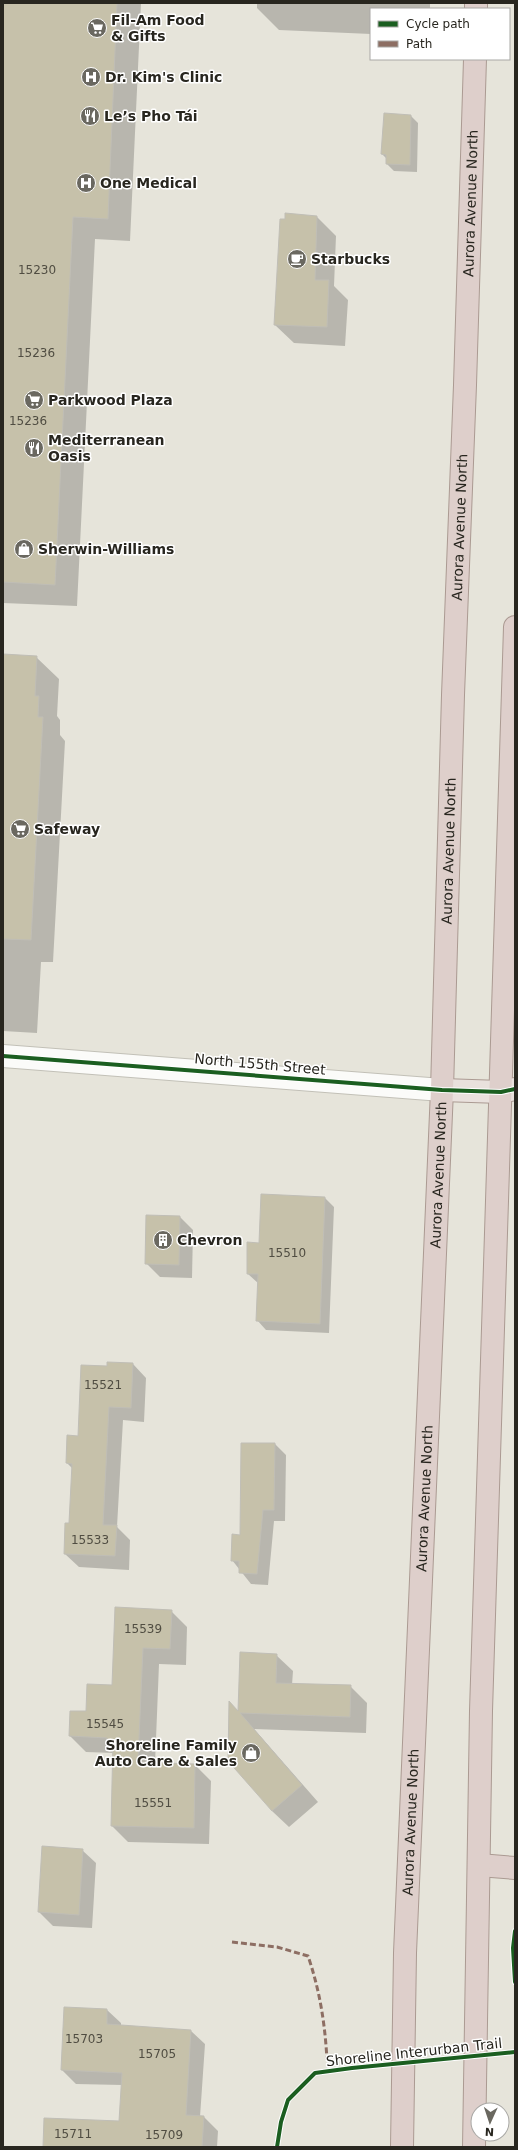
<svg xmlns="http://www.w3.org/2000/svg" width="518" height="2150" viewBox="0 0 518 2150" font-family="'DejaVu Sans',sans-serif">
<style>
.shadow{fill:#0003}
.building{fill:#c6c1aa;stroke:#c0beb6}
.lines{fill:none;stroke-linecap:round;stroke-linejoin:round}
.minor-casing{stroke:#c2c0b7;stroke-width:24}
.major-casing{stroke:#ab9a92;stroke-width:24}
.highway-casing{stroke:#ab9a92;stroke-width:24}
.minor{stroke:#fbfbf9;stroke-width:22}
.major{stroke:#e9e1dd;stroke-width:22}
.highway{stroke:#decfcb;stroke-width:22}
.quiet{stroke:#8d6e63;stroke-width:3;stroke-dasharray:6 3;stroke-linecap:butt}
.cycleway-casing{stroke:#fff;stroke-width:6}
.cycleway{stroke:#1b5e20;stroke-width:4}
.labels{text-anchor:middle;stroke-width:3;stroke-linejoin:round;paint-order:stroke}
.number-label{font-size:12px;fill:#504d42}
.poi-label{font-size:14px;font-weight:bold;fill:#28261f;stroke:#fff;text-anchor:start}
.street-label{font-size:14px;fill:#28261f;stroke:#fff}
</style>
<rect width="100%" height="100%" fill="#e6e4da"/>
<!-- shadow -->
<g class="shadow">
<path d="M3,3H141L130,241L95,239L77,606L3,603Z"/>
<path d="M257,3H430V9H371V34L279,30L257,8Z"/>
<path d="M385,115L411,116L418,123L417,172L394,171L387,164V159L382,154Z"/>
<path d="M317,217L336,236L334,286L348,300L345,346L294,343L275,325L286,220Z"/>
<path d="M3,655L36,657L59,679L57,716L60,720V735L65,741L53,962H41L37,1033L3,1031Z"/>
<path d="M325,1198L334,1207L329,1333L266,1330L257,1320L258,1283L248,1274L260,1244Z"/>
<path d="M180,1217L193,1230L192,1278L160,1277L146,1263Z"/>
<path d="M133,1364L146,1378L144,1422L123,1420L117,1527L130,1540L129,1570L79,1567L65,1554L70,1524L73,1469L67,1463L108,1367Z"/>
<path d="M275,1444L286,1455L285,1521H274L268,1585L251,1584L232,1560Z"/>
<path d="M171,1611L187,1627L186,1665L159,1664L155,1764L195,1765L211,1781L209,1844L128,1842L112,1826L114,1753L86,1752L70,1736L86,1712L113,1686Z"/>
<path d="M276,1655L293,1671L292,1685L350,1686L367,1703L366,1733L254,1729L318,1802L289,1827L272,1811L239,1712Z"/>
<path d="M82,1850L96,1863L92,1928L53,1926L39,1912Z"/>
<path d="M65,2008L107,2010L121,2023V2026L191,2031L205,2044L200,2117H204L218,2131L217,2147H44L120,2123L122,2085L76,2084L62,2070Z"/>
</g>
<!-- building -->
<g class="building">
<path d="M3,3H117L108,219L73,217L55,585L3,582Z"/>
<path d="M384,113L411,115L410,165L386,164V155L381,154Z"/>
<path d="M285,213L317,216L315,280H329L327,327L274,325L280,219H285Z"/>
<path d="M3,654L37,656L35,696H39L38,717H43L31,940L3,939Z"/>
<path d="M261,1194L325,1197L320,1324L256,1321L258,1274H247V1242L259,1243Z"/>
<path d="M146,1215L180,1216L179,1265L145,1264Z"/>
<path d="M107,1362L133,1363L131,1408L109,1407L103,1525H117L115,1556L64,1554L65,1523H69L72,1464L66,1463L67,1435L78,1436L81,1365L107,1366Z"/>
<path d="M241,1443H275L274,1510H263L257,1574L239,1573V1561H231L232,1534L240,1535Z"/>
<path d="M115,1607L172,1610L170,1649L143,1648L138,1762L195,1764L194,1828L111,1826L113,1741H107V1738L69,1736L70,1711H86L87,1684L112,1685Z"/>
<path d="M240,1652L277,1654L276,1683L351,1685L350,1717L240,1713L302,1785L272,1811L228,1761L229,1701L238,1711Z"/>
<path d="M42,1846L83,1849L79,1915L38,1912Z"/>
<path d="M64,2007L107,2009V2024L191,2030L186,2115L204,2116L202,2147H43L44,2118L119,2121L122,2073L61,2070Z"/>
</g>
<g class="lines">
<defs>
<path id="minor" d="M3,1056L442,1090"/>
<path id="major" d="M442,1090L501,1092L515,1089"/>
<g id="highway">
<path d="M476,9V3"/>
<path d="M479,1865L515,1868"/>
<path id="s1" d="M402,2147L405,1953L442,1090L453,695L465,385L475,59"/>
<path d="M474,2147L481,1711L515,627"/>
</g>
</defs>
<!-- minor casing -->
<use href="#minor" class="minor-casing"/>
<!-- major casing -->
<use href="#major" class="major-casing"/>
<!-- highway casing -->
<use href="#highway" class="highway-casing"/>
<!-- minor -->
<use href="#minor" class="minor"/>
<!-- major -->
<use href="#major" class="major"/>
<!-- highway -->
<use href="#highway" class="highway"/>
<!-- quiet -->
<path class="quiet" d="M232,1942L277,1947L308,1956C320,1991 325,2024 327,2060"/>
<defs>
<g id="cycleway">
<path d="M3,1056L442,1090L501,1092L515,1089"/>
<path d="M515,1931L513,1948L515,1982"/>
<path d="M277,2147L281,2122L288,2100L315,2073L352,2068L515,2052"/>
</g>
</defs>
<!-- cycleway casing -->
<use href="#cycleway" class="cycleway-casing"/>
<!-- cycleway -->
<use href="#cycleway" class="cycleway"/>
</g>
<!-- icons -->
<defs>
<symbol id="supermarket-disc" viewBox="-11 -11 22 22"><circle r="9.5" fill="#6a6860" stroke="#fff"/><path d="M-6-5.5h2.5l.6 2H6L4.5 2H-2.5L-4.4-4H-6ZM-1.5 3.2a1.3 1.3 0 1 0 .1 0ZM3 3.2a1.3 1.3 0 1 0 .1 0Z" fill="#fff"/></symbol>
<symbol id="hospital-disc" viewBox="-11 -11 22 22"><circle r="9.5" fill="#6a6860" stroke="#fff"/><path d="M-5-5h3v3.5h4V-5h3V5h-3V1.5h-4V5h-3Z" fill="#fff"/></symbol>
<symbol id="restaurant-disc" viewBox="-11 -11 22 22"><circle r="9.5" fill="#6a6860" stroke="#fff"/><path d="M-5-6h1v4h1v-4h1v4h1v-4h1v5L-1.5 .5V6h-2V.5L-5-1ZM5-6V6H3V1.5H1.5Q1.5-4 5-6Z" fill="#fff"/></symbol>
<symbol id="cafe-disc" viewBox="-11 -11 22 22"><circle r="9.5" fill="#6a6860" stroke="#fff"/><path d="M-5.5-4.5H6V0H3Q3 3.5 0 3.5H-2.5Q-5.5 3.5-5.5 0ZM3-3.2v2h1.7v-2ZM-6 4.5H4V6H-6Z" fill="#fff"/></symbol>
<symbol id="shop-disc" viewBox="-11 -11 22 22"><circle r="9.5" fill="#6a6860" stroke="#fff"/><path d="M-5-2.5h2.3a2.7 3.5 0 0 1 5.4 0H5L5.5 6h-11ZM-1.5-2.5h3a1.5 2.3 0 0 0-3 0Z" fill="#fff"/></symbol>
<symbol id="building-disc" viewBox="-11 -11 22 22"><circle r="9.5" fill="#6a6860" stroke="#fff"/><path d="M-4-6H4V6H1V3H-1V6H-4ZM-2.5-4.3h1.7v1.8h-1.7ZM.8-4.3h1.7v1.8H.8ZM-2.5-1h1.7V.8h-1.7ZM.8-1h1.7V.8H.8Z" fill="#fff"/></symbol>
</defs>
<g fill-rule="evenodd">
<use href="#supermarket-disc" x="86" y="17" width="22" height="22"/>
<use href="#hospital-disc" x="80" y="66" width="22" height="22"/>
<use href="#restaurant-disc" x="79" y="105" width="22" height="22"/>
<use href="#hospital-disc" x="75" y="172" width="22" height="22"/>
<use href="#cafe-disc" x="286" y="248" width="22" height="22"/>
<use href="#supermarket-disc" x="23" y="389" width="22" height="22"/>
<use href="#restaurant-disc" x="23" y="437" width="22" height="22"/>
<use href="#shop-disc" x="13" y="538" width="22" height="22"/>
<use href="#supermarket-disc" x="9" y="818" width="22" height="22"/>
<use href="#building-disc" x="152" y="1229" width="22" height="22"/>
<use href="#shop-disc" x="240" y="1742" width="22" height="22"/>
</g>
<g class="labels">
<!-- number labels -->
<g class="number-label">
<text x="37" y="274">15230</text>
<text x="36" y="357">15236</text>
<text x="28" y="425">15236</text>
<text x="287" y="1257">15510</text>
<text x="103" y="1389">15521</text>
<text x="90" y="1544">15533</text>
<text x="143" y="1633">15539</text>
<text x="105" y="1728">15545</text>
<text x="153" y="1807">15551</text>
<text x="84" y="2043">15703</text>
<text x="157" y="2058">15705</text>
<text x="73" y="2138">15711</text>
<text x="164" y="2139">15709</text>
</g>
<!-- poi labels -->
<g class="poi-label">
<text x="111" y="25">Fil-Am Food<tspan x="111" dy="16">&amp; Gifts</tspan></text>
<text x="105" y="82">Dr. Kim's Clinic</text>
<text x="104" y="121">Le’s Pho Tái</text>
<text x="100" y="188">One Medical</text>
<text x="311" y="264">Starbucks</text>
<text x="48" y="405">Parkwood Plaza</text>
<text x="48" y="445">Mediterranean<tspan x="48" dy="16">Oasis</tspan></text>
<text x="38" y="554">Sherwin-Williams</text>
<text x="34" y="834">Safeway</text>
<text x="177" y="1245">Chevron</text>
<text x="237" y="1750" text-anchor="end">Shoreline Family<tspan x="237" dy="16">Auto Care &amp; Sales</tspan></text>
</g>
<!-- street labels -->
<g class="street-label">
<text dy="5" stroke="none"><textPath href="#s1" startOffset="1945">Aurora Avenue North</textPath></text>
<text dy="5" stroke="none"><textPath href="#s1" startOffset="1621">Aurora Avenue North</textPath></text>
<text dy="5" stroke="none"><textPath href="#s1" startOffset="1297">Aurora Avenue North</textPath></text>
<text transform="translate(260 1064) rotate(5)" y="5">North 155th Street</text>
<text dy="5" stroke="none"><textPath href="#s1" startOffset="973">Aurora Avenue North</textPath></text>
<text dy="5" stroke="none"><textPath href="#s1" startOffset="649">Aurora Avenue North</textPath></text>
<text dy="5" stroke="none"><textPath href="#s1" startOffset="325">Aurora Avenue North</textPath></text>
<text transform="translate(414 2052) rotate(-6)" y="5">Shoreline Interurban Trail</text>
</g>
</g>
<!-- border -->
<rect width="518" height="2150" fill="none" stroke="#28261f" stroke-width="8"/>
<!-- legend -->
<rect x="370" y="8" width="140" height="52" fill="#ffffff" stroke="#a9a8a5"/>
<rect x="378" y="21" width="20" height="6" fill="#1b5e20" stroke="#a9a8a5"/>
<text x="406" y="28" font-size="12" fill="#28261f">Cycle path</text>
<rect x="378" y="41" width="20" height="6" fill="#8d6e63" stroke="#a9a8a5"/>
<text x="406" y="48" font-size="12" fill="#28261f">Path</text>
<!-- north arrow -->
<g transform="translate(490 2122) rotate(183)"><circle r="19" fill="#ffffff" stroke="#a9a8a5"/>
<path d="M0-3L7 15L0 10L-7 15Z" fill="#6a6860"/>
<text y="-6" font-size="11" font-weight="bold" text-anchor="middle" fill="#28261f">N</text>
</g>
</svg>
